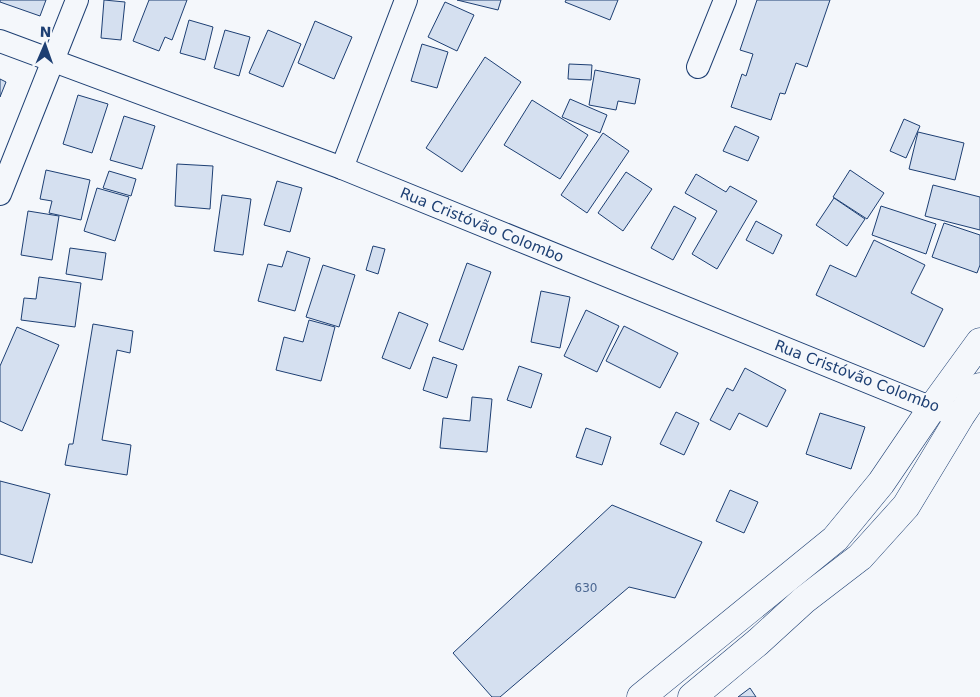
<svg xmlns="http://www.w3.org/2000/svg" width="980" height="697" viewBox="0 0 980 697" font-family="'DejaVu Sans',sans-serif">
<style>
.building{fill:#d5e0f0;stroke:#1d3f73}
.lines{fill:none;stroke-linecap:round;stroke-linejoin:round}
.minor-casing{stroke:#1d3f73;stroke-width:24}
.secondary-casing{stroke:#1d3f73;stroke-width:29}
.minor{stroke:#f4f7fb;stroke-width:22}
.secondary{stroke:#f4f7fb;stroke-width:28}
.labels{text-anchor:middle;stroke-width:4;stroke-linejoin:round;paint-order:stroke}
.number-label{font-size:12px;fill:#4b6792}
.street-label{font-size:15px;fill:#1d3f73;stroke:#f4f7fb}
</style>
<rect width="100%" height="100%" fill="#f4f7fb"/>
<!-- building -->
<g class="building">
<path d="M0,0H46L40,16L0,2Z"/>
<path d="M104,0L125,2L121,40L101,38Z"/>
<path d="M149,0H187L172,40L165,37L159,51L133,41Z"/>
<path d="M457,0H501L498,10Z"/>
<path d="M566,0H618L610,20L565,2Z"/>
<path d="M757,0H830L807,67L796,63L785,94L780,93L771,120L731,107L742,74L746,76L753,54L740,50Z"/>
<path d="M445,2L474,15L457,51L428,37Z"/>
<path d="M189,20L213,27L205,60L180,53Z"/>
<path d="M315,21L352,37L334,79L298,63Z"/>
<path d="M225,30L250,37L239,76L214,68Z"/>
<path d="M268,30L301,44L283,87L249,73Z"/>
<path d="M422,44L448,52L437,88L411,81Z"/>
<path d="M485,57L521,82L462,172L426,148Z"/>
<path d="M569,64L592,65L591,80L568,79Z"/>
<path d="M595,70L640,79L635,104L618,101L616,110L589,105Z"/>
<path d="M0,79L6,82L0,97Z"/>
<path d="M78,95L108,104L92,153L63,144Z"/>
<path d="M570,99L607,115L600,133L562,117Z"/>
<path d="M532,100L588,135L560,179L504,145Z"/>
<path d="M124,116L155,126L142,169L110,160Z"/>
<path d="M904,119L920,126L906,158L890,151Z"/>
<path d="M735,126L759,137L748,161L723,151Z"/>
<path d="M918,132L964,143L955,180L909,169Z"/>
<path d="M603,133L629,151L587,213L561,195Z"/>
<path d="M177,164L213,166L210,209L175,206Z"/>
<path d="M46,170L90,180L81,220L49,213L52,201L40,199Z"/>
<path d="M850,170L884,193L867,219L833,197Z"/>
<path d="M109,171L136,179L131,196L103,188Z"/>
<path d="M626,172L652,189L623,231L598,213Z"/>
<path d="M696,174L726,192L730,186L757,201L717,269L692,254L717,211L685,193Z"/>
<path d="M277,181L302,188L290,232L264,225Z"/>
<path d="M933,185L980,197V230L925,216Z"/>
<path d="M97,188L129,197L115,241L84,231Z"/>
<path d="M222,195L251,199L243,255L214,251Z"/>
<path d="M834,198L865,219L847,246L816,225Z"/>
<path d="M674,206L696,218L673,260L651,248Z"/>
<path d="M881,206L936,224L926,254L872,235Z"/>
<path d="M28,211L59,216L52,260L21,255Z"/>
<path d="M756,221L782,235L773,254L746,240Z"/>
<path d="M944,223L980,235V265L977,273L932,257Z"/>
<path d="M874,240L925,265L911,293L943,309L924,347L816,295L830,265L856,277Z"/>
<path d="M373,246L385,249L378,274L366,270Z"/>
<path d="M70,248L106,253L102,280L66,274Z"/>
<path d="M287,251L310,258L295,311L258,301L268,264L282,267Z"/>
<path d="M467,263L491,272L463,350L439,341Z"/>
<path d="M323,265L355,275L339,327L306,317Z"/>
<path d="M39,277L81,283L75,327L21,320L24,298L36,299Z"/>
<path d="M541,291L570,297L560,348L531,342Z"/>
<path d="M586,310L619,326L597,372L564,356Z"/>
<path d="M399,312L428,324L410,369L382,358Z"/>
<path d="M309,320L335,327L321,381L276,370L284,337L303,342Z"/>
<path d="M93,324L133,331L130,353L117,350L102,440L131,445L127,475L65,465L69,444H73Z"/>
<path d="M624,326L678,353L660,388L606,361Z"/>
<path d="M17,327L59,345L22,431L0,421V366Z"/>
<path d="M433,357L457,365L447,398L423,390Z"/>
<path d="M519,366L542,374L531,408L507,400Z"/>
<path d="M745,368L786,390L767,427L739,413L730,430L710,420L727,388L733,391Z"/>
<path d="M472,397L492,399L487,452L440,448L443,418L470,421Z"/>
<path d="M676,412L699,423L684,455L660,444Z"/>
<path d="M820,413L865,427L851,469L806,454Z"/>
<path d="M586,428L611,437L602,465L576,457Z"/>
<path d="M0,481L50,494L32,563L0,554Z"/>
<path d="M730,490L758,502L744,533L716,521Z"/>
<path d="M612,505L702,542L675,598L629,587L500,697H492L453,653Z"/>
<path d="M750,688L756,697H738Z"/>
</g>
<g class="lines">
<defs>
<g id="minor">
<path d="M0,41L342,168L932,408L949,412"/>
<path d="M698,67L725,0"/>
<path d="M342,168L406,0"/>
<path d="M0,194L77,0"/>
</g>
<g id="secondary">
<path d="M641,697L835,539L881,483L932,408L980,342"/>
<path d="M692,697L758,642L804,600L860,557L906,506L961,415L980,387"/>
</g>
</defs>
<!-- minor casing -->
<use href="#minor" class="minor-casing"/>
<!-- secondary casing -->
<use href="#secondary" class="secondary-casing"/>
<!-- minor -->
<use href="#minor" class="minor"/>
<!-- secondary -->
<use href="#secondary" class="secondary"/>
</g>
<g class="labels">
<!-- number labels -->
<g class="number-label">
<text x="586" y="592">630</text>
</g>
<!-- street labels -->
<g class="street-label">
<text transform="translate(482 225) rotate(22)" y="5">Rua Cristóvão Colombo</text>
<text transform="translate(857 376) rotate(21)" y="5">Rua Cristóvão Colombo</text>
</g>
</g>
<!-- north arrow -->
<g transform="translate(45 45) rotate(2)" stroke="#f4f7fb" stroke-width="4" paint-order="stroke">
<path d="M0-4L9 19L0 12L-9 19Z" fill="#1d3f73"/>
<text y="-8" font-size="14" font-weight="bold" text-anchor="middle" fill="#1d3f73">N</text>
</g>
</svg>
